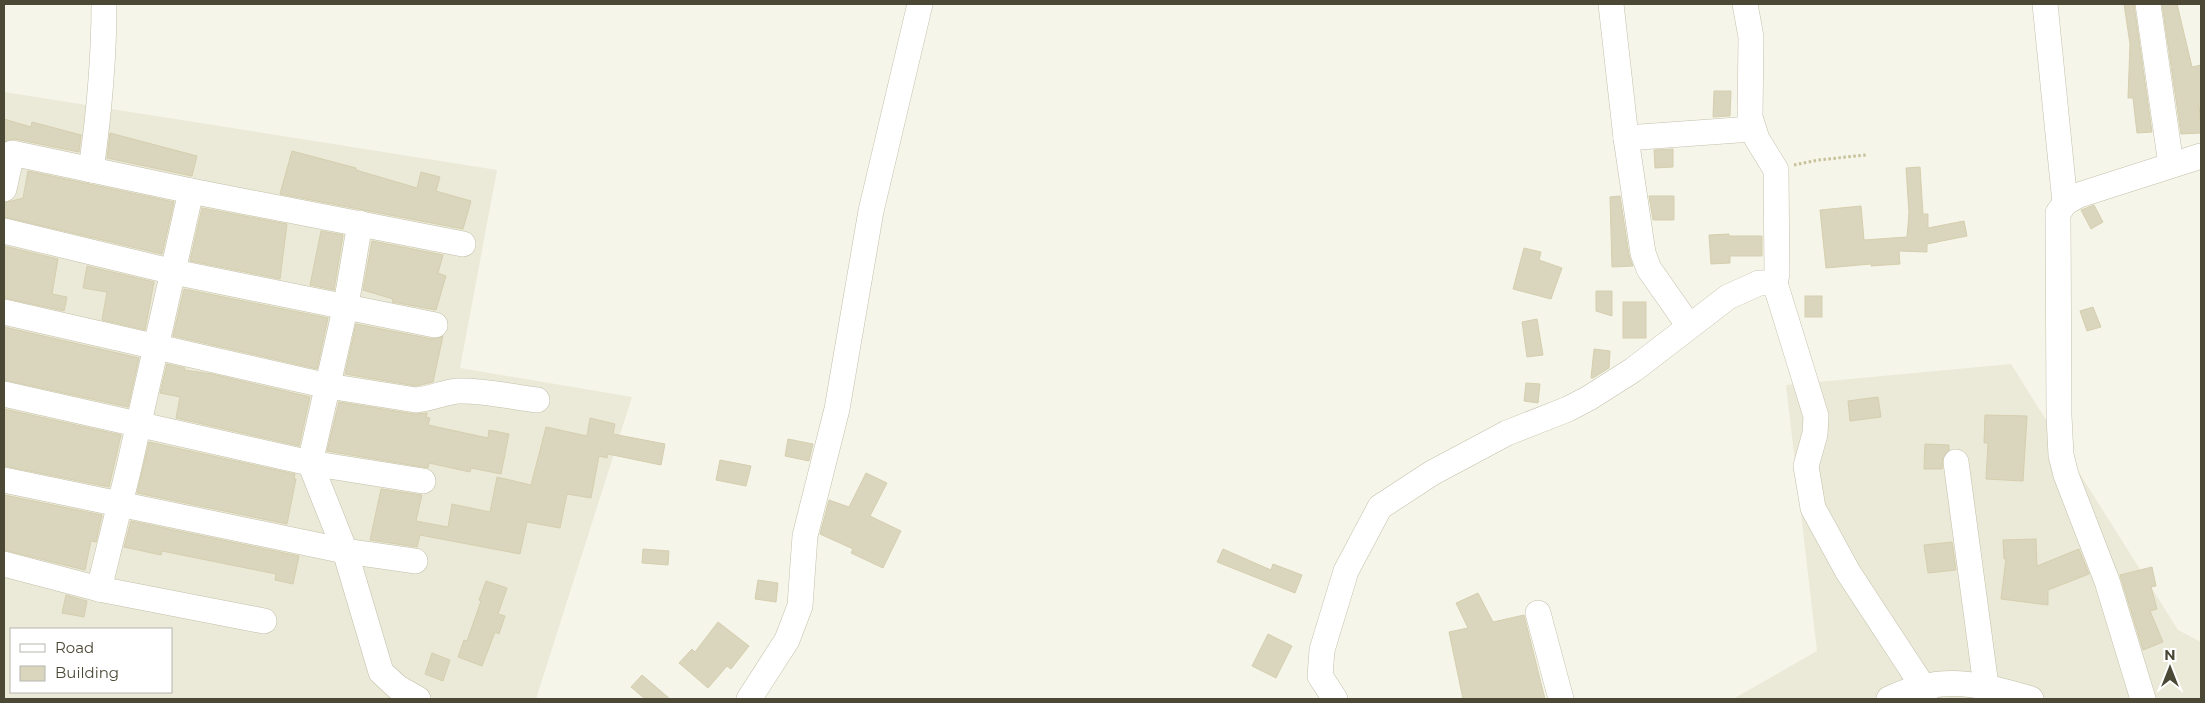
<svg xmlns="http://www.w3.org/2000/svg" width="2205" height="703" viewBox="0 0 2205 703" font-family="Montserrat,sans-serif">
<style>
.residential{fill:#ebe9d7;fill-rule:evenodd}
.building{fill:#dad5bd;stroke:#d5cfaf}
.lines{fill:none;stroke-linecap:round;stroke-linejoin:round}
.minor-casing{stroke:#c3c0aa;stroke-width:26}
.path{stroke:#c7c19a;stroke-width:3;stroke-dasharray:2.5 2.5;stroke-linecap:butt}
.minor{stroke:#fff;stroke-width:25}
</style>
<rect width="100%" height="100%" fill="#f6f5e9"/>
<!-- residential -->
<g class="residential">
<path d="M4,92L497,170L460,368L632,397L536,699H4ZM11,629H171V692H11Z"/>
<path d="M2011,364L2178,630L2201,642V699H1733L1817,651L1786,385Z"/>
</g>
<!-- building -->
<g class="building">
<path d="M2124,4H2134L2152,132L2137,133L2133,98H2128L2130,44Z"/>
<path d="M2162,4H2177L2192,67L2201,65V102H2199L2201,133L2181,134Z"/>
<path d="M1714,91H1731L1730,116L1713,117Z"/>
<path d="M4,119L31,127L32,122L81,135L79,152L15,139L4,142Z"/>
<path d="M110,133L197,156L192,176L107,158Z"/>
<path d="M1673,149V167L1655,168L1654,150Z"/>
<path d="M292,151L356,168V170L417,188L421,172L440,177L436,191L471,201L463,229L280,194Z"/>
<path d="M1920,167L1923,214H1928V228L1964,221L1967,236L1927,244V252L1899,251L1900,264L1871,266V264L1826,268L1820,210L1861,206L1864,240L1907,237L1909,213L1906,168Z"/>
<path d="M28,171L174,202L162,254L4,217V203L23,198Z"/>
<path d="M1620,196L1629,255L1633,266L1612,267L1610,197Z"/>
<path d="M1649,196H1674V220H1653Z"/>
<path d="M2094,205L2103,222L2091,229L2081,210Z"/>
<path d="M202,208L287,224L280,279L190,261Z"/>
<path d="M321,231L343,235L334,290L310,285Z"/>
<path d="M1729,234V236H1762V256H1730V263L1711,264L1709,235Z"/>
<path d="M372,241L443,255L438,273L446,276L436,310L392,302L393,299L363,290Z"/>
<path d="M4,246L58,259L52,294L67,297L64,311L4,298Z"/>
<path d="M1524,248L1541,252L1539,260L1562,268L1551,299L1513,289Z"/>
<path d="M87,266L154,282L145,330L102,320L107,292L83,288Z"/>
<path d="M184,289L328,318L317,369L173,336Z"/>
<path d="M1596,291H1612V316L1596,311Z"/>
<rect x="1805" y="296" width="17" height="21"/>
<rect x="1623" y="302" width="23" height="36"/>
<path d="M2093,307L2101,327L2087,331L2080,311Z"/>
<path d="M1537,319L1543,355L1527,357L1522,322Z"/>
<path d="M356,324L432,339L443,336L433,382L416,386L345,374Z"/>
<path d="M4,327L139,358L128,407L4,380Z"/>
<path d="M1594,349L1610,351L1609,368L1593,378H1591Z"/>
<path d="M167,364L185,368L184,370L212,374L310,397L299,446L176,418L180,397L160,393Z"/>
<path d="M1526,383L1540,384L1538,403L1524,401Z"/>
<path d="M1878,397L1881,417L1850,421L1848,401Z"/>
<path d="M339,402L414,414L427,413L426,417L430,418L428,425L488,438L489,430L509,434L501,474L471,468L470,472L429,463L428,468L327,451Z"/>
<path d="M4,409L121,435L109,487L4,466Z"/>
<path d="M1985,415L2027,416L2023,481L1986,479L1988,443H1984Z"/>
<path d="M590,418L615,424L613,434L665,444L661,465L608,454L607,458L599,456L591,498L567,494L560,528L527,522L520,554L420,535L417,547L370,540L381,489L422,495L416,521L448,527L452,504L490,512L497,477L531,485L546,427L587,436Z"/>
<path d="M788,439L813,444L809,461L785,456Z"/>
<path d="M149,442L295,474L294,479H296L287,524L137,493Z"/>
<path d="M1925,444L1949,445V450L1943,457L1942,469H1924Z"/>
<path d="M720,460L751,466L746,486L716,480Z"/>
<path d="M866,473L887,483L870,516L901,531L883,568L851,553L853,549L820,534L829,500L849,507Z"/>
<path d="M4,495L102,515L96,542L91,541L85,570L4,550Z"/>
<path d="M131,521L299,556L293,584L275,580L276,574L251,569L162,551L161,555L124,547Z"/>
<path d="M2036,539L2037,566L2079,549L2089,574L2048,590V605L2001,599L2006,559H2004L2003,540Z"/>
<path d="M1952,542L1956,570L1928,573L1924,545Z"/>
<path d="M643,549L669,551L668,565L642,563Z"/>
<path d="M1223,549L1271,570L1273,564L1302,575L1295,593L1217,562Z"/>
<path d="M2152,567L2156,586L2151,587L2157,609L2150,611L2163,642L2143,650L2120,575Z"/>
<path d="M758,580L778,583L776,602L755,599Z"/>
<path d="M486,581L507,588L498,614L505,616L499,634L495,632L482,666L458,657L464,640L467,641L481,601L479,600Z"/>
<path d="M1478,593L1493,622L1524,615L1545,699H1463L1449,632L1468,628L1456,603Z"/>
<path d="M66,595L87,601L84,617L62,613Z"/>
<path d="M718,622L749,646L731,669L727,666L708,688L679,663L692,649L695,652Z"/>
<path d="M1268,634L1292,646L1276,678L1252,666Z"/>
<path d="M432,653L450,660L443,681L425,674Z"/>
<path d="M642,675L670,699H645L631,687Z"/>
</g>
<g class="lines">
<defs>
<g id="minor">
<path d="M1611,4L1626,138L1643,253L1649,269L1689,326"/>
<path d="M2045,4L2065,203"/>
<path d="M2148,4L2171,165"/>
<path d="M1626,138L1752,129"/>
<path d="M91,170C99,114 104,60 104,4"/>
<path d="M4,189L12,153L191,191L463,244"/>
<path d="M360,223L346,305L310,463L345,551L381,672L397,687L418,699"/>
<path d="M4,231L174,272L435,325"/>
<path d="M1775,283L1816,416L1815,434L1806,466L1813,508L1848,572L1922,685L1925,699"/>
<path d="M4,312L328,386L416,400C431,399 444,392 458,391C484,390 512,397 537,400"/>
<path d="M4,394L310,463L423,481"/>
<path d="M1956,462L1986,686"/>
<path d="M4,480L345,551L415,561"/>
<path d="M4,564L99,589L264,621"/>
<path d="M99,589L129,467L191,191"/>
<path d="M1538,613L1561,699"/>
<path d="M749,699L787,640L800,606L805,536L837,409L871,211L920,4"/>
<path d="M1335,699L1320,676L1322,650L1346,571L1380,507L1432,473L1507,433L1568,409L1589,398L1633,370L1728,297L1759,283H1775L1777,274L1776,170L1757,139L1750,117L1751,37L1745,4"/>
<path d="M1889,699C1941,673 1979,684 2031,699"/>
<path d="M2143,699L2107,581L2066,475L2061,455L2059,416L2058,213L2065,203L2079,195L2201,156"/>
</g>
</defs>
<!-- minor casing -->
<use href="#minor" class="minor-casing"/>
<!-- path -->
<path class="path" d="M1794,165L1818,160L1866,155"/>
<!-- minor -->
<use href="#minor" class="minor"/>
</g>
<!-- border -->
<rect width="2205" height="703" fill="none" stroke="#4b4836" stroke-width="10"/>
<!-- legend -->
<rect x="10" y="628" width="162" height="65" fill="#ffffff" stroke="#b7b6af"/>
<rect x="20" y="644" width="25" height="8" fill="#ffffff" stroke="#b7b6af"/>
<text x="55" y="653" font-size="15" fill="#4b4836">Road</text>
<rect x="20" y="666" width="25" height="15" fill="#dad5bd" stroke="#b7b6af"/>
<text x="55" y="678" font-size="15" fill="#4b4836">Building</text>
<!-- north arrow -->
<g transform="translate(2170 668)" stroke="#ffffff" stroke-width="4" paint-order="stroke">
<path d="M0-4L9 19L0 12L-9 19Z" fill="#4b4836"/>
<text y="-8" font-size="14" font-weight="bold" text-anchor="middle" fill="#4b4836">N</text>
</g>
</svg>
